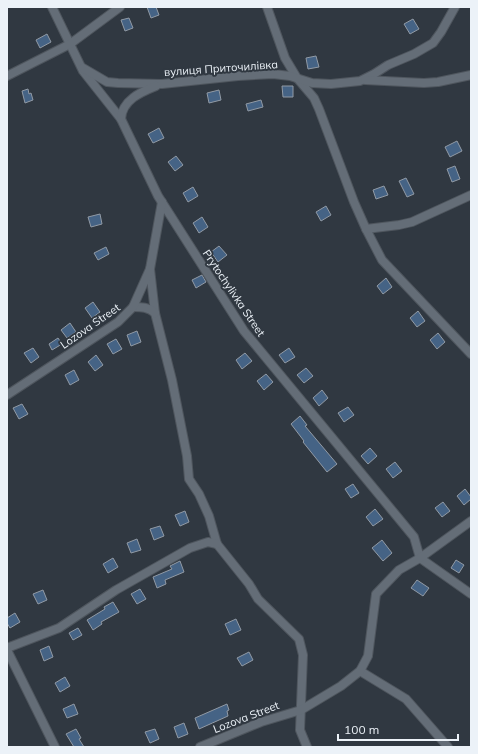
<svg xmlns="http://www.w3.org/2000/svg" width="478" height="754" viewBox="0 0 478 754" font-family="Mulish,sans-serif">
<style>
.building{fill:#456385;stroke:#919aa5}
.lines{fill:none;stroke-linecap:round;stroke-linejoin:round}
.minor-casing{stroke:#4f565e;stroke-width:10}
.minor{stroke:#646d77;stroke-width:8}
.labels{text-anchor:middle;stroke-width:4;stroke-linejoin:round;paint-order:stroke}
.street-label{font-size:11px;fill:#ecf2f8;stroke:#303841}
</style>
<rect width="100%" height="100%" fill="#303841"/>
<!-- building -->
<g class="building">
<path d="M147,7H156L159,15L151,18Z"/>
<path d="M129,18L133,28L125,31L121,20Z"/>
<path d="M413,19L419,29L410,34L404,24Z"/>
<path d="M47,34L51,42L40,48L36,40Z"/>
<path d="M316,56L319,67L308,69L306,58Z"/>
<path d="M282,86H293V97H283Z"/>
<path d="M28,89L29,94L31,93L33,100L25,103L22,91Z"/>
<path d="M219,90L221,100L209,103L207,93Z"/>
<path d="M261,100L263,107L248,111L246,104Z"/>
<path d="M159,128L164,138L153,143L148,134Z"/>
<path d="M457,141L462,151L450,157L445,147Z"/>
<path d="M176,156L183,165L175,171L168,162Z"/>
<path d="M455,166L460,179L452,182L447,169Z"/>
<path d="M406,178L414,194L407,197L399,181Z"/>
<path d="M384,186L388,195L376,199L373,190Z"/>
<path d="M193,187L198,196L188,202L183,193Z"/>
<path d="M326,206L331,215L321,221L316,212Z"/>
<path d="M100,214L102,224L91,227L88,217Z"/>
<path d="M202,217L208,227L199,233L193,223Z"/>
<path d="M219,246L227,255L218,262L211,252Z"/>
<path d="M106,247L109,254L98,260L94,253Z"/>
<path d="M202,275L206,282L196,288L192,280Z"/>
<path d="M386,278L392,287L383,294L377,286Z"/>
<path d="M93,302L100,312L92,318L85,308Z"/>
<path d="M418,311L425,321L417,327L410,318Z"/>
<path d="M70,323L76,332L67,338L61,330Z"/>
<path d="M137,331L141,342L131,346L127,335Z"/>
<path d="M438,333L445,342L437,349L430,340Z"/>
<path d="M58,338L62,344L52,350L49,344Z"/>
<path d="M116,339L122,349L113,354L107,344Z"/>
<path d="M33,348L39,357L31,363L24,353Z"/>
<path d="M289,348L295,357L285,363L279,355Z"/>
<path d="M245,353L252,361L242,369L236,360Z"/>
<path d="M96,355L103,365L95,371L88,362Z"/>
<path d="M306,368L313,376L304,383L297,375Z"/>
<path d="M74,370L79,380L70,385L65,375Z"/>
<path d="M266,374L273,382L264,390L257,381Z"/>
<path d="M322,390L328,398L319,406L313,398Z"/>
<path d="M22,404L28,414L19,419L13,408Z"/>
<path d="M348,407L354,415L344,422L338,413Z"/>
<path d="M300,416L307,425L305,426L337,464L327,472L303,442L304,441L291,424Z"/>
<path d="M370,448L377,456L368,464L361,456Z"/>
<path d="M395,462L402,471L393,478L386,469Z"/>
<path d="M353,484L359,493L351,498L345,489Z"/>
<path d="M465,489L471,497V499L464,505L457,496Z"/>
<path d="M443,502L450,511L442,517L435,508Z"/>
<path d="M375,509L383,519L373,526L366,517Z"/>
<path d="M185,511L189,522L180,526L175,515Z"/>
<path d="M160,526L164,536L154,540L150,529Z"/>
<path d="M137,539L141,550L131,553L127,543Z"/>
<path d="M382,540L392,553L383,561L372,548Z"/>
<path d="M113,558L118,567L108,573L103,564Z"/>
<path d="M456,560L464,565L459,573L451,568Z"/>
<path d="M180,561L184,572L165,580L166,584L157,588L153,577L172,569L170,566Z"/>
<path d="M417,580L429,588L423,596L411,588Z"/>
<path d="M140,589L146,599L137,604L131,594Z"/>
<path d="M43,590L47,600L38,604L33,594Z"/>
<path d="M113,602L119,612L101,622L102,624L93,630L87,620L105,609L104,607Z"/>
<path d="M15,613L20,622L10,628L7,623V618Z"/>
<path d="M236,619L241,630L230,635L225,624Z"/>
<path d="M78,628L82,635L73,640L69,633Z"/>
<path d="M49,646L53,657L44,661L40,650Z"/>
<path d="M249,652L253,660L242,666L237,658Z"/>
<path d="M65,677L70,686L60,692L55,683Z"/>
<path d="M74,704L78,714L67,718L63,709Z"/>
<path d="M227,704L229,710L227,711L228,716L199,729L195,718Z"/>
<path d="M184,723L188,734L178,738L174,727Z"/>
<path d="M76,729L81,738L79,739L84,747H74L66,734Z"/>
<path d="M155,729L159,739L150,743L145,732Z"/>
</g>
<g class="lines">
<defs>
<g id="minor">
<path d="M52,7L83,71L121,119L158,196L244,331L414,537L420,558"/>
<path d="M267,7L285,58L297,78L314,98L319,109L354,202L366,229L382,260L471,354"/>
<path d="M83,68L107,82L118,83L162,84L238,76L273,74L290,76L312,83L331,84L360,81L374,74L388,65L414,54L433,43L441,32L455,7"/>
<path d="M7,76L70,44L120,7"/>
<path d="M365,80L424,83L438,82L471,75"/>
<path d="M121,119C122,100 141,92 156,86"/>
<path d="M366,229L399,225L412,222L471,195"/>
<path d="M150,269L155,313L172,380L187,456L189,479L199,494L209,516L217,544L249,584L258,599L299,639L303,655L300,730L307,747"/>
<path d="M133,307C142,307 148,307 155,313"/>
<path d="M7,395L118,322L133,307L150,269L162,202"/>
<path d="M420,558L471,594"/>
<path d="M7,648L59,628L116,590L190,548L208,542L217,544"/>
<path d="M7,650L55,747"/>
<path d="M360,671L406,699L448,747"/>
<path d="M200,747L261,722L301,710L341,686L360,671L368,656L376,594L399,570L420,558L471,521"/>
</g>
</defs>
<!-- minor casing -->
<use href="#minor" class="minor-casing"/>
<!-- minor -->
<use href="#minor" class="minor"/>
</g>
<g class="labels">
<!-- street labels -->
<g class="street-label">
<text transform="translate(221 68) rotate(-4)" y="4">вулиця Приточилівка</text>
<text transform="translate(234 293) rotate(56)" y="4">Prytochylivka Street</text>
<text transform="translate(90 326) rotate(-35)" y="4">Lozova Street</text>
<text transform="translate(246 717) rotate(-21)" y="4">Lozova Street</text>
</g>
</g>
<!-- border -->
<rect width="478" height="754" fill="none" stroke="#ecf2f8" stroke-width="16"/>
<!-- scale -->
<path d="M338 734v6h120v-6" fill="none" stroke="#ecf2f8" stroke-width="2"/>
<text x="344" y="734" font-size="12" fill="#ecf2f8" stroke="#303841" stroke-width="3" paint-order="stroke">100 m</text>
</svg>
